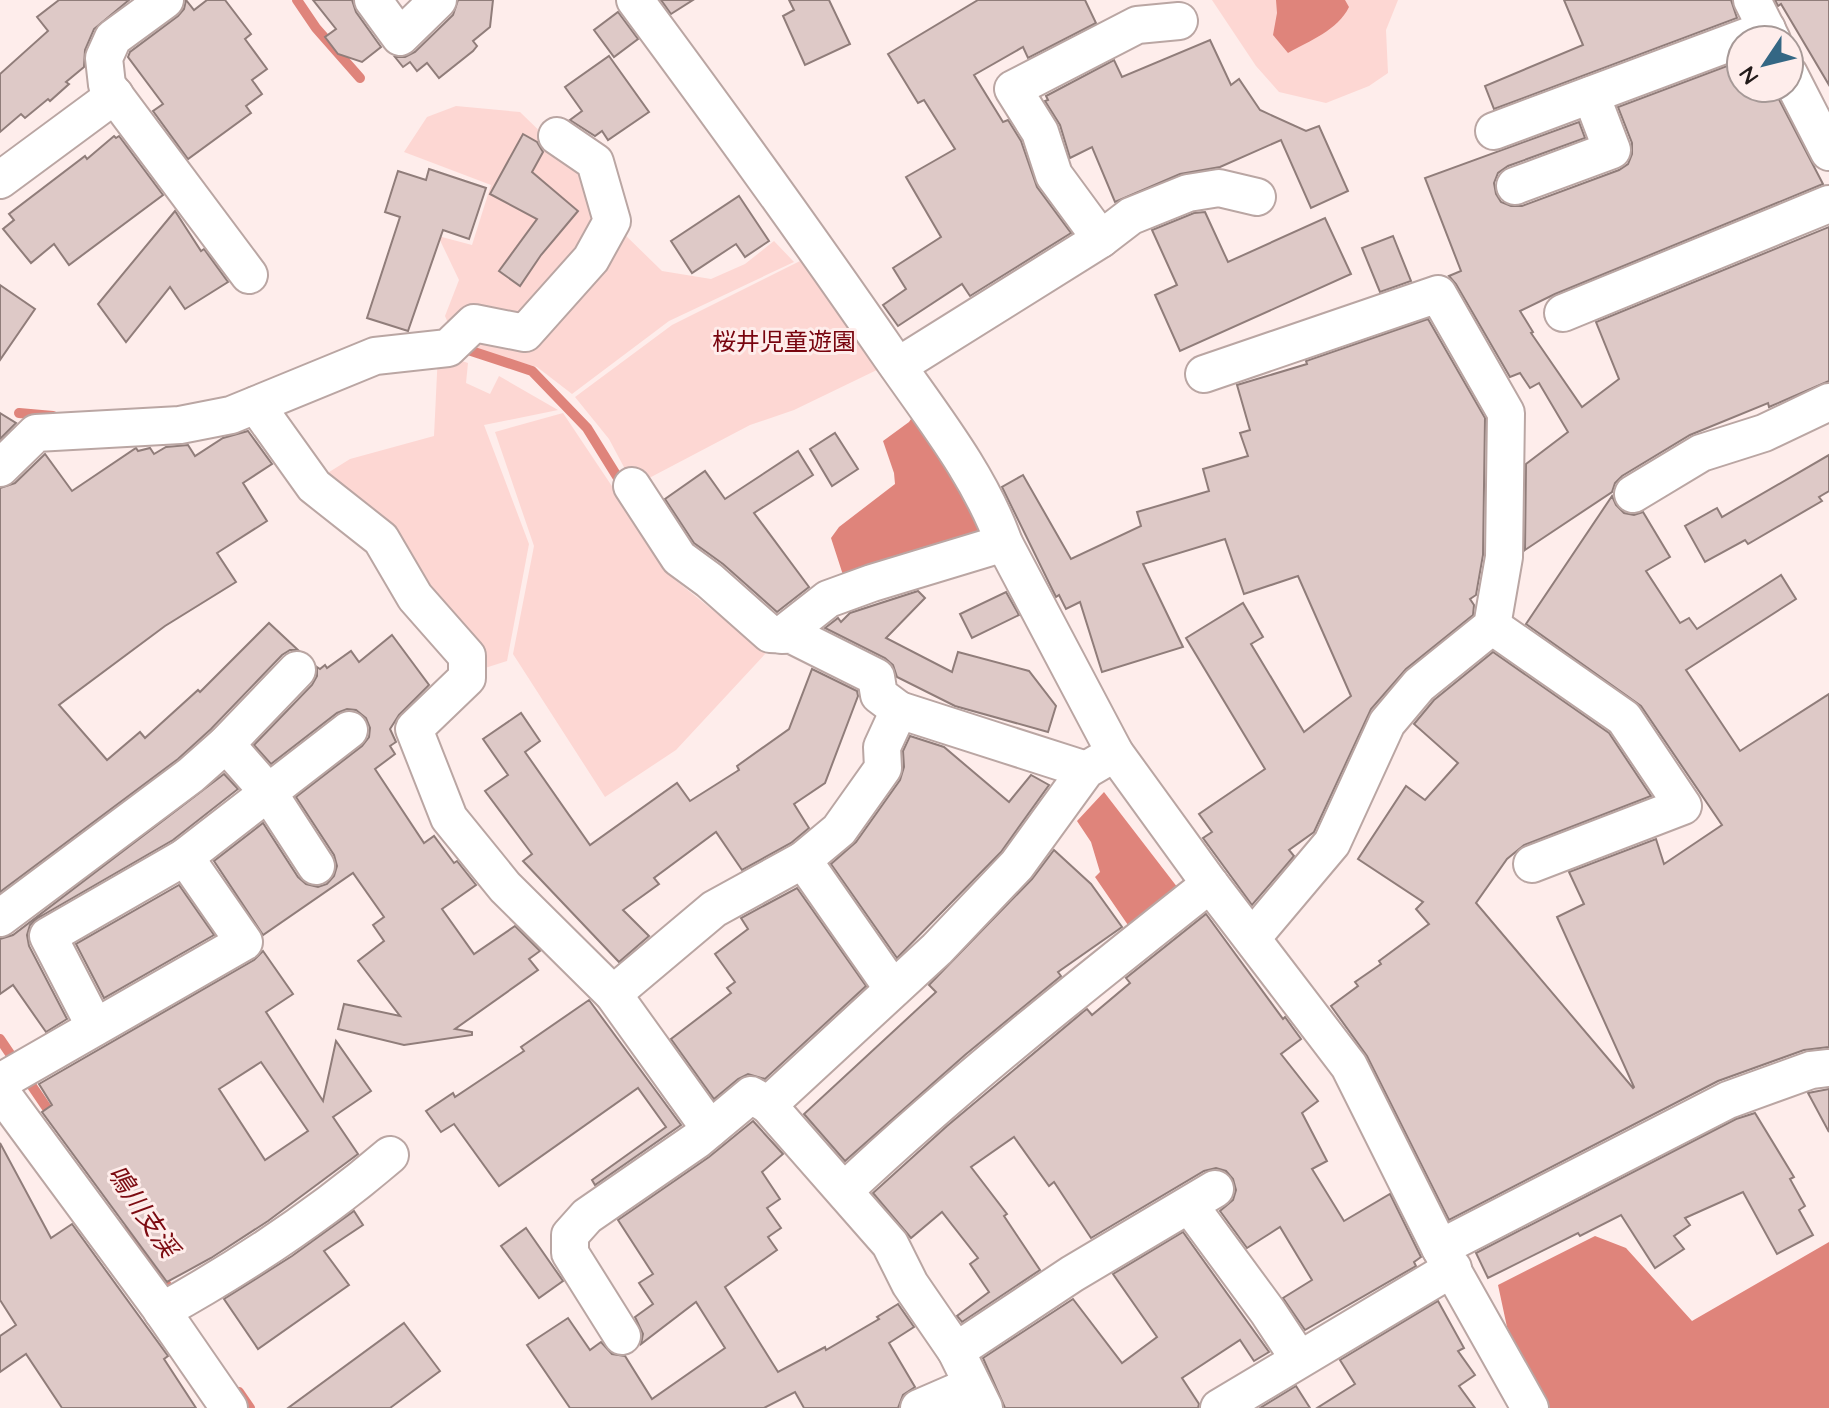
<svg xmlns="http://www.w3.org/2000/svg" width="1829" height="1408" viewBox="0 0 1829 1408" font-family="Quicksand,'Noto Sans JP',sans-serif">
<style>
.green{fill:#fdd7d3}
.water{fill:#df847b}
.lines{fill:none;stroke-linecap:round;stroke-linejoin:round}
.stream{stroke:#df847b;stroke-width:10}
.building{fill:#dec9c7;stroke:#907d7a;stroke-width:2;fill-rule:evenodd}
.street-casing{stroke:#baa6a3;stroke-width:40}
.street{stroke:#fff;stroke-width:36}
.labels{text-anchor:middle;stroke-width:6;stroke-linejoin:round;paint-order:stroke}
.park-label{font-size:24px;fill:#78040e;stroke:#feedeb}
.water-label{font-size:26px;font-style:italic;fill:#7c0b11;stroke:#feedeb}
</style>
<rect width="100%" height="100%" fill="#feedeb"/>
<!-- green -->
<g class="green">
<path d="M1212,0H1398L1386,30L1388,73L1369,86L1326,103L1279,92L1256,66Z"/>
<path d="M456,106L520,112L554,145L587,167L604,224L521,326L451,330L445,316L459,280L438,236L472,245L491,185L404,152L427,117Z"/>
<path d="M619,229L662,271L711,279L745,264L774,241L794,262L669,321L572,394L537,367L459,345L474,330L528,342Z"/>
<path d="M806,258L881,368L794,410L750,425L634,486L609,439L575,397L672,325Z"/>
<path d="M438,353L468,363L466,383L490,394L499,376L558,410L484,425L529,544L507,661L485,668L318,479L350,459L434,436Z"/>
<path d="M563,413L674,579L766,653L676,750L605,797L513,654L534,546L495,432Z"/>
</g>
<!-- water -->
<g class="water">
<path d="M1276,0H1345L1349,7C1338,30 1309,41 1288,53L1273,35L1277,13Z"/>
<path d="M913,416L990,535L843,575L831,538L839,527L895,484L894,473L883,441L909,422Z"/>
<path d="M1104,792L1181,892L1130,928L1095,877L1100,872L1091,842L1077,821Z"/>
<path d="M1595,1236L1626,1248L1692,1321L1829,1242V1408H1548L1529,1377L1507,1327L1498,1285Z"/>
</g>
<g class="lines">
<!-- stream -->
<g class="stream">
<path d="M297,0L316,28L360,78"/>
<path d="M459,347L532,371L587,428L623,486"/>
<path d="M19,413L53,416"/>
<path d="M0,1039L55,1120"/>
<path d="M129,1229L174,1296"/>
<path d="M239,1392L250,1408"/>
</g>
</g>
<!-- building -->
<g class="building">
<path d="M59,0H129L94,29L85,50L84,67L66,82L69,84L50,101L48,99L25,118L21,114L0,132V74L48,31L37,17Z"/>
<path d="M186,0L194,10L207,0H225L251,34L245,39L267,69L252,80L262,94L246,106L251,113L188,159L153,111L163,104L128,57L130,52L178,16L184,9Z"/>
<path d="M313,0H352L356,12L381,47L362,62L338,54L325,37L336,29Z"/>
<path d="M458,0H493L490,27L473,41L477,46L473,51L439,78L427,63L417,71L410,62L403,67L395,57H405L415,52L453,15Z"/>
<path d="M661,0H693L671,14Z"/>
<path d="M789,0H829L850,44L805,65L783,16L794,10Z"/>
<path d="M978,0H1085L1096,23L1028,58L1023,47L974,75L1003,122L1008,120L1021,141L1037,187L1071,233L970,296L962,284L898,326L883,305L906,289L893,268L941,237L906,177L955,149L924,100L918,103L888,54Z"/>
<path d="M1564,0H1731L1737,18L1494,109L1485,86L1583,45Z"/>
<path d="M1775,0H1829V85L1781,4L1778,6Z"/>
<path d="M618,12L638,39L614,57L594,30Z"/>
<path d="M1210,40L1231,85L1239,79L1260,110L1306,131L1319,126L1348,191L1311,208L1281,140L1220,167L1180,174L1115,202L1092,147L1070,158L1060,125L1045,101L1048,100L1046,96L1114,60L1122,77Z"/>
<path d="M609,56L649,112L608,140L602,131L595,136L570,120L582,111L565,87Z"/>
<path d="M1735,63L1741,78V88H1773L1823,184L1555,294L1520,311L1533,332L1531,333L1582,407L1619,379L1596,322L1829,227V381L1769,407L1768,403L1690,435L1622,476L1615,483L1612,492L1525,550L1526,464L1568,432L1539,383L1530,388L1520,373L1510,377L1456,284L1449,276L1461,271L1425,178L1579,122L1585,138L1508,166L1498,173L1494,183L1496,194L1501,202L1511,206H1522L1619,170L1628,164L1632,154V143L1618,107Z"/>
<path d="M523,134L537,142L543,152L532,172L578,211L541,255L520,286L499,271L537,219L490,194Z"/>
<path d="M114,136L116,138L119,136L163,195L69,265L54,244L31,263L3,229L14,220L9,214L85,156L87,159Z"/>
<path d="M429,169L486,188L469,239L443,230L408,331L367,318L400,217L385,212L398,171L426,180Z"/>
<path d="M739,196L769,241L745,257L736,244L692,273L671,241Z"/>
<path d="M175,211L201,251L204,249L228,282L185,309L170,287L126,342L98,304Z"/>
<path d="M1205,212L1228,262L1325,218L1351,274L1180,351L1155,295L1177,285L1152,230L1194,213Z"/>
<path d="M1393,236L1411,281L1380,292L1362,248Z"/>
<path d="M0,285L35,309L0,360Z"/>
<path d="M1428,319L1485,418L1483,555L1476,595L1470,599L1474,605L1473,615L1406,669L1371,709L1314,832L1289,850L1294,856L1252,905L1203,838L1212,832L1199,814L1265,769L1186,638L1243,603L1263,637L1251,644L1304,732L1351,696L1298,576L1244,594L1225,539L1143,564L1183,647L1102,672L1080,602L1066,609L1059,595L1056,597L1002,487L1023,475L1071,559L1141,526L1137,512L1209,491L1203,469L1248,456L1240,433L1250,430L1237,385L1307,364L1306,361Z"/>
<path d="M0,413L16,423L0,439Z"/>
<path d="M248,431L272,464L243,483L267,521L217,553L236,582L165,626L59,705L107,760L140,732L145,738L198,690L200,692L269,623L298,650H290L282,655L211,729L178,759L0,892V488L15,483L45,454L72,491L136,448L138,451L150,448L154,454L166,447L188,445L195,456L223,438Z"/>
<path d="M835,433L858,469L832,486L810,449Z"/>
<path d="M798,451L813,475L754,513L809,587L777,612L723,564L694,543L665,499L705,471L725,499Z"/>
<path d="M1829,455V491L1819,497L1822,501L1748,544L1745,540L1705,562L1685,526L1717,508L1722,517Z"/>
<path d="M1612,496L1616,505L1624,513L1634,515L1643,512L1670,557L1646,571L1680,623L1689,618L1697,629L1781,575L1796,599L1686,670L1740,751L1829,694V1047L1804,1050L1718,1081L1449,1220L1367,1056L1331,1006L1358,986L1355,982L1381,964L1379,961L1429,924L1416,909L1423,902L1358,859L1406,786L1425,800L1458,763L1414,724L1434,700L1493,652L1609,733L1651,796L1524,845L1507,859L1476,903L1633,1088L1634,1087L1557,917L1584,904L1569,872L1656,839L1664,864L1722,825L1641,706L1526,624Z"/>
<path d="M918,591L925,598L886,638L952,672L958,652L1029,671L1056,706L1048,732L955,706L897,677L893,665L885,658L825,628L838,618L841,622L850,613Z"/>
<path d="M1006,592L1019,615L972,638L960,614Z"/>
<path d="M392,635L429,685L399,715L390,729L396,742L390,746L395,754L375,769L424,843L434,836L454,863L457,861L476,885L442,909L474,954L515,926L540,951L529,959L538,970L455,1029L472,1032V1035L404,1045L338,1029L344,1004L400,1016L358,961L384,941L373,925L384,917L353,873L263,935L214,861L263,823L298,877L306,884L318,887L327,884L334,876L337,866L334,855L296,797L362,746L369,737L370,728L366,718L356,710L347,709L337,713L271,764L254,745L312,685L317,676V667L320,669L325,665L327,668L351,651L359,662Z"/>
<path d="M812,669L857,691L858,696L825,783L794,804L809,828L791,843L742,870L716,832L654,878L659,884L623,910L649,936L619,962L523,861L532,854L485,791L508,775L483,739L521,713L540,741L525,752L590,845L677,783L690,801L739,770L737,766L789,729Z"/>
<path d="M910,736L944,747L1009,802L1031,775L1049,785L1001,852L897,958L831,864L856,842L900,780L904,767L903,751Z"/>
<path d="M224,774L238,789L173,840L38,918L30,925L27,935L29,946L67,1019L46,1032L13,985L0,994V939L13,935Z"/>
<path d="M1054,850L1091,884L1122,927L1058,972L1061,976L965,1055L845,1161L804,1114L936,992L929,985L1032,879Z"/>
<path d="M179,885L214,935L104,998L76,944Z"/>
<path d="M797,888L866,986L765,1079L748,1074L738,1079L714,1099L671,1039L731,993L727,988L735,982L715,954L748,929L741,918Z"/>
<path d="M1206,914L1283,1019L1285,1017L1301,1039L1281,1054L1318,1101L1302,1113L1327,1161L1312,1169L1344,1221L1390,1194L1421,1257L1414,1262L1416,1266L1305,1330L1283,1298L1312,1280L1280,1227L1247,1248L1220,1211L1233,1200L1236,1190L1233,1179L1226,1171L1216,1168L1204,1171L1091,1238L1054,1182L1049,1186L1014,1137L971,1167L1007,1214L1004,1216L1040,1270L962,1322L957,1316L989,1292L970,1264L978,1258L942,1212L911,1238L873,1193L947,1126L1083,1012L1087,1009L1092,1015L1130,983L1126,978Z"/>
<path d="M263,951L293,994L266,1012L323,1101L336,1041L371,1091L333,1117L358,1154L268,1221L211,1258L167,1282L42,1112L52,1105L39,1084L254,960ZM261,1062L308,1131L265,1160L219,1089Z"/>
<path d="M589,1000L681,1125L595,1185L592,1180L666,1127L638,1088L499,1186L454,1124L441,1132L426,1111L453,1093L455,1097L524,1051L521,1047Z"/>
<path d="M1829,1089V1132L1808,1093Z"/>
<path d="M1755,1113L1794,1177L1790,1179L1805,1206L1799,1210L1813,1235L1777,1254L1743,1192L1685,1218L1690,1225L1674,1236L1684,1249L1655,1268L1621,1215L1580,1236L1578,1233L1488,1278L1476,1253L1736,1119Z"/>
<path d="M753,1121L783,1154L762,1172L780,1199L767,1208L781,1228L768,1237L777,1250L725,1287L778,1372L825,1347L826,1350L879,1319L877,1317L898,1304L914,1327L889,1343L915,1387L903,1395L898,1408H804L795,1392L764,1408H570L527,1345L568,1318L590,1350L601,1342L612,1354L625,1356L652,1399L725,1348L696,1302L641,1344L643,1334L635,1317L653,1304L639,1283L653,1274L618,1220L709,1157Z"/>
<path d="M0,1143L51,1238L72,1224L168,1356L164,1359L196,1408H62L26,1354L0,1372V1336L16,1325L0,1300Z"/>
<path d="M354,1211L363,1225L324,1251L349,1285L258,1349L224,1299L292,1256Z"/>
<path d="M526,1228L563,1281L539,1298L501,1246Z"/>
<path d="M1183,1232L1269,1352L1254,1361L1240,1340L1182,1378L1199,1404L1198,1408H1005L983,1358L1073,1299L1122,1363L1157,1337L1113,1274Z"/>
<path d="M1438,1301L1464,1348L1458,1351L1475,1375L1459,1386L1475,1408H1317L1355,1384L1340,1360Z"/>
<path d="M404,1323L440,1371L390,1408H288Z"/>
<path d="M1296,1386L1310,1408H1260Z"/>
</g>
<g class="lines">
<defs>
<g id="street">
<path d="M165,0L113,38L104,58L107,85L249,275"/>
<path d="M373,0L400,37L438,0"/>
<path d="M635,0C721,116 805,232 887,351C929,412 979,473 1004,543L1115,753L1210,884L1349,1066L1440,1248L1530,1408"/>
<path d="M1752,0L1772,40"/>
<path d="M1789,74L1829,152"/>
<path d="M1494,131L1767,29"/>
<path d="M0,180L115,95"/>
<path d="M1515,186L1612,150L1591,95"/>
<path d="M1101,239L1131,216L1188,193L1219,188L1257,197"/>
<path d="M1563,313L1829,204"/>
<path d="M898,366L1101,239L1054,175L1040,132L1013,89L1137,25L1179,21"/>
<path d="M1204,374L1438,294L1506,413L1504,557L1492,626L1419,685L1387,723L1332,843L1252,938"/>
<path d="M256,405L314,486L381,539L415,597L467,656V678L414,729L449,818L505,887L613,994L710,1129"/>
<path d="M0,468L36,433L180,425L231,415L375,356L448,348L474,323L525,333L591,259L612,221L595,162L557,136"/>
<path d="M632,486L679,558L709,580L770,634L792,635L876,677L879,695L899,710"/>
<path d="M1633,494L1701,453L1764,433L1829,402"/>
<path d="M1492,626L1624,718L1683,806L1532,864"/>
<path d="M782,635L828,599L872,583L1004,543"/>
<path d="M226,744L268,792L316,866"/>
<path d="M803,860L893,989"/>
<path d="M0,918L191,775L226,744L297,670"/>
<path d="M613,994L714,909L803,860L839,830L883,768L882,747L899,710L1086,770"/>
<path d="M95,1027L48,936L185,857L349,730"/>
<path d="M0,1082L244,942L185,857"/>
<path d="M0,1091L158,1305L229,1408"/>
<path d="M845,1190C961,1081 1085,983 1210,884"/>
<path d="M1190,1206L1268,1312L1299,1359"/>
<path d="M1440,1248L1728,1100L1811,1070L1829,1068"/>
<path d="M162,1311C243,1266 320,1215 390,1155"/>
<path d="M622,1336L570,1253V1235L587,1216L697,1140L751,1095L768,1105"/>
<path d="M956,1351L1072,1274L1215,1189"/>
<path d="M919,1408L972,1385"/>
<path d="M984,1408L956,1351L910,1284L890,1244L768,1105L937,949L1017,865L1086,770L1115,753"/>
<path d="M1219,1408L1453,1268"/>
</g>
</defs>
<!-- street casing -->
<use href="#street" class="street-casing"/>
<!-- street -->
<use href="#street" class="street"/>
</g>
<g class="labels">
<!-- park labels -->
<g class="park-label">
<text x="784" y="350">桜井児童遊園</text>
</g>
<!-- water labels -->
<g class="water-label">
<text transform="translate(143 1211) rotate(56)" y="9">鳴川支渓</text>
</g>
</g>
<!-- north arrow -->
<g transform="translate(1765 64) rotate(235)"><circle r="38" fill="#feedeb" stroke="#a69997" stroke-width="2"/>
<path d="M0-6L14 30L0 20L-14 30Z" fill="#346784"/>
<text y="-12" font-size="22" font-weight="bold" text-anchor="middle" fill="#221a19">N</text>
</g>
</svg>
